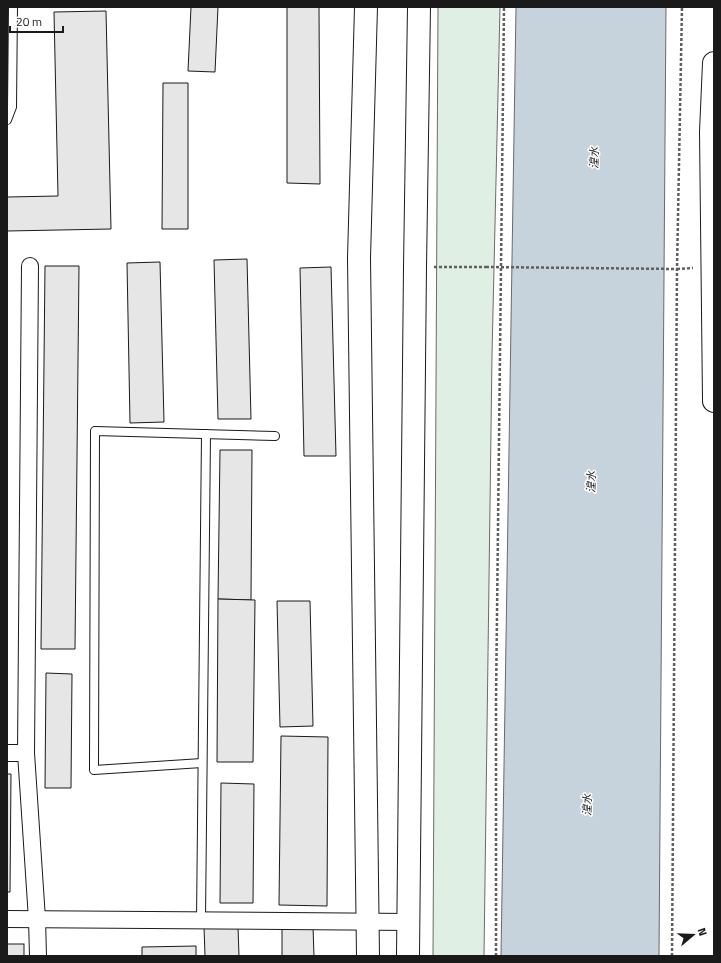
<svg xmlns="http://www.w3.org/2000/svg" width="721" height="963" viewBox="0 0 721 963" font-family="'Titillium Web','Noto Sans SC',sans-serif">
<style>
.green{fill:#e0efe3;stroke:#6a6a6a}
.water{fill:#c6d2dc;stroke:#6a6a6a}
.building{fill:#e6e6e6;stroke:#1a1a1a}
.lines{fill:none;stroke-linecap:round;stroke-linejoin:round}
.lane-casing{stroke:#1a1a1a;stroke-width:10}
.street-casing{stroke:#1a1a1a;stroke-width:18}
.secondary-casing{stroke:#1a1a1a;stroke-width:24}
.path{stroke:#5f5f5f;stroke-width:2.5;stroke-dasharray:3 2;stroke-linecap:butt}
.lane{stroke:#fff;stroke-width:8}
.street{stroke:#fff;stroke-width:16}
.secondary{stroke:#fff;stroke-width:22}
.path-bridge{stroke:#5f5f5f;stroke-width:2.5;stroke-dasharray:3 2;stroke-linecap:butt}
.labels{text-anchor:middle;stroke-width:3;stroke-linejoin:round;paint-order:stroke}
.water-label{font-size:11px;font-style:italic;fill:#1a1a1a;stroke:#fff}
</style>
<rect width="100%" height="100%" fill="#fff"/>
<!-- green -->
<path class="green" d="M438,7H500L492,355L484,956H433Z"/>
<!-- water -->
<path class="water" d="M516,7H666L659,956H501Z"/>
<!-- building -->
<g class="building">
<path d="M191,7H218L215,72L188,71Z"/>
<path d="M287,7H319L320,184L287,183Z"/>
<path d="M106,11L111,229L7,231V197L58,196L54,12Z"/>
<path d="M163,83H188V229H162Z"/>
<path d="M247,259L251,419H218L214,260Z"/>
<path d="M160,262L164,422L130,423L127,263Z"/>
<path d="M45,266H79L75,649H41Z"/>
<path d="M331,267L336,456H304L300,268Z"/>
<path d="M220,450H252L251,600L218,599Z"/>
<path d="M218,599L255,600L253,762H217Z"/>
<path d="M277,601H310L313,726L280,727Z"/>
<path d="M46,673L72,674L71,788H45Z"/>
<path d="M281,736L328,737L327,906L279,905Z"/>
<path d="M7,774H11L10,892H7Z"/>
<path d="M221,783L254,784L253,903H220Z"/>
<path d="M204,927H238L239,956H205Z"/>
<path d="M313,927L314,956H282V928Z"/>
<rect x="7" y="944" width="17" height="12"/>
<path d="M196,946V956H142V947Z"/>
</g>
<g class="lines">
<defs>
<g id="lane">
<path d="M7,120L12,107L13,7"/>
<path d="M202,763L94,770L95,431L275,436"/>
<path d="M201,920L206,434"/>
</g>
<g id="street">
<path d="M30,266L26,753L37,919L38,956"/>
<path d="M7,753H26"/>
<path d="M7,919L410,922"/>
</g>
<g id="secondary">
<path d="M366,7L359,258L368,956"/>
<path d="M714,63L711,132L714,401"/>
<path d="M408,956L415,267L419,7"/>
</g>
</defs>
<!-- lane casing -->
<use href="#lane" class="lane-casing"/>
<!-- street casing -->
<use href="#street" class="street-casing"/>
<!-- secondary casing -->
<use href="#secondary" class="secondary-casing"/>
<!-- path -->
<g class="path">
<path d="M434,267H486"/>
<path d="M677,269L693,268"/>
<path d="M496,956V701L504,7"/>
<path d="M672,956L677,269L682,7"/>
</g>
<!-- lane -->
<use href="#lane" class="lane"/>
<!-- street -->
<use href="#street" class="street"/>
<!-- secondary -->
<use href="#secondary" class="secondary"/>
<!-- path-bridge -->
<path class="path-bridge" d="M486,267L677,269"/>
</g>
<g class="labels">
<!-- water labels -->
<g class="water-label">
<text transform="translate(594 158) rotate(-89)" y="4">湟水</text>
<text transform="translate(591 482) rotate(-89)" y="4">湟水</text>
<text transform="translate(587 805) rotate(-89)" y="4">湟水</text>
</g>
</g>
<!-- border -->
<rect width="721" height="963" fill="none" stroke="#1a1a1a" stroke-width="16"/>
<!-- north arrow -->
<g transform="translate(693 935) rotate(71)" stroke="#ffffff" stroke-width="3" paint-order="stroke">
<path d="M0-3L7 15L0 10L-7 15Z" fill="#1a1a1a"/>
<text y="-6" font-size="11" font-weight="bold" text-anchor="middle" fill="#1a1a1a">N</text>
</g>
<!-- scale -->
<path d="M10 26v6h53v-6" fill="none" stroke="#1a1a1a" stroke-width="2"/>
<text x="16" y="26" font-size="12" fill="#1a1a1a" stroke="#ffffff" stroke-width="3" paint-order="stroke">20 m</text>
</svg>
